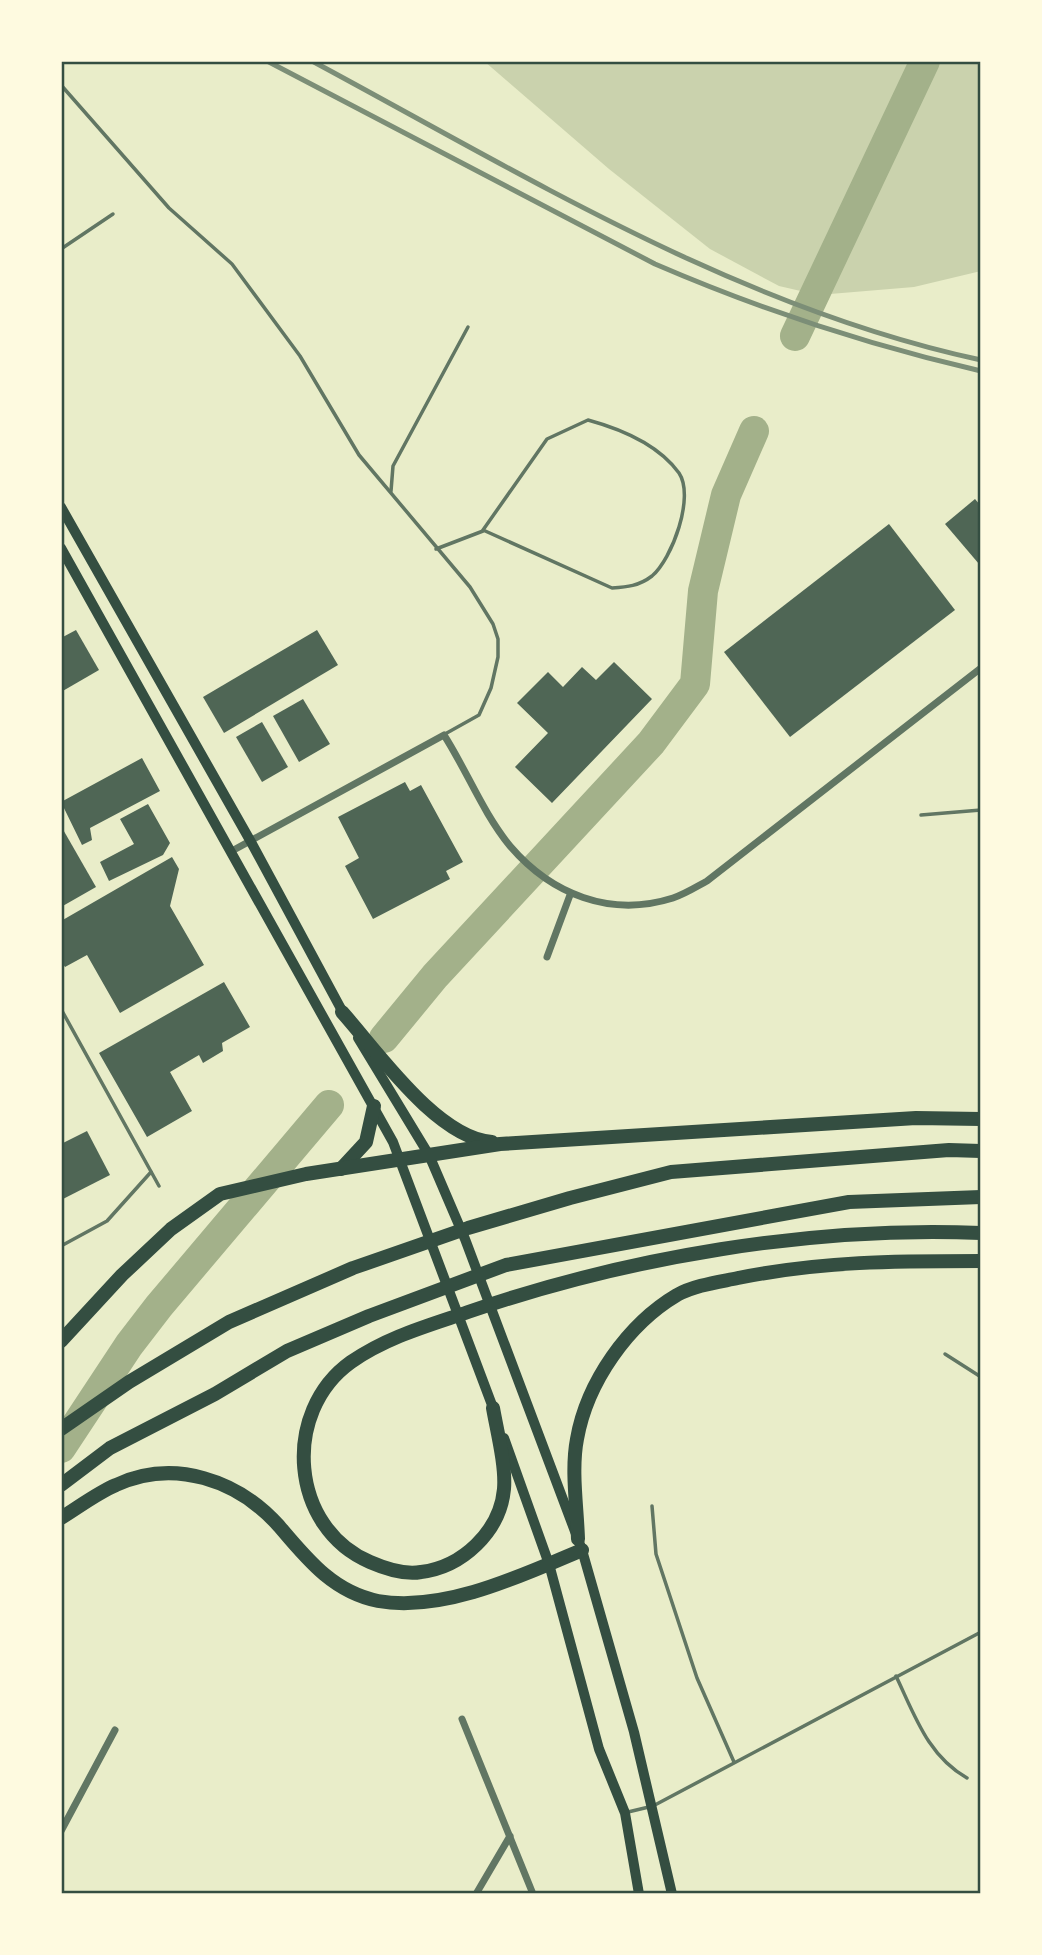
<svg xmlns="http://www.w3.org/2000/svg" width="1042" height="1955" viewBox="0 0 1042 1955" font-family="'Work Sans',sans-serif">
<style>
.green{fill:#cad2ad}
.lines{fill:none;stroke-linecap:round;stroke-linejoin:round}
.river{stroke:#a3b18a;stroke-width:30}
.building{fill:#4f6655}
.service{stroke:#617663;stroke-width:3.5}
.minor{stroke:#617663;stroke-width:7}
.secondary{stroke:#344e41;stroke-width:10}
.motorway{stroke:#344e41;stroke-width:14}
.rail{stroke:#7c8e77;stroke-width:5}
.neatline{fill:none;stroke:#344e41;stroke-width:2.5}
</style>
<rect width="100%" height="100%" fill="#e9edc9"/>
<!-- green -->
<path class="green" d="M484,61H981V271L914,287L818,295L779,286L710,249L609,169Z"/>
<g class="lines">
<!-- river -->
<g class="river">
<path d="M795,336L925,61"/>
<path d="M384,1038L435,976L651,743L695,684L703,591L726,495L754,431"/>
<path d="M61,1448L129,1345L159,1306L329,1105"/>
</g>
</g>
<!-- building -->
<g class="building">
<path d="M975,499L981,506L979,564L945,524Z"/>
<path d="M889,524L955,610L790,737L724,652Z"/>
<path d="M76,630L99,670L61,692V638Z"/>
<path d="M317,630L338,665L224,733L203,697Z"/>
<path d="M614,662L652,699L552,803L515,767L548,733L517,703L548,672L563,687L582,667L596,680Z"/>
<path d="M303,699L330,744L299,762L273,716Z"/>
<path d="M262,722L288,767L262,782L236,737Z"/>
<path d="M142,758L160,791L90,828L92,840L82,845L61,802Z"/>
<path d="M405,782L410,791L421,785L463,862L446,871L450,879L373,919L345,866L359,858L338,817Z"/>
<path d="M148,804L170,843L163,855L109,881L100,862L134,844L120,819Z"/>
<path d="M61,826L96,887L61,907Z"/>
<path d="M172,857L179,869L170,906L204,965L120,1013L87,955L65,967L61,961V921Z"/>
<path d="M224,982L250,1027L222,1043L223,1051L203,1063L199,1055L170,1072L192,1111L147,1137L99,1053Z"/>
<path d="M87,1131L110,1175L61,1200V1144Z"/>
</g>
<g class="lines">
<!-- service -->
<g class="service">
<path d="M61,85L169,208L232,264L300,356L359,455L470,587L493,624L498,639V657L491,688L479,715L445,734"/>
<path d="M61,249L113,214"/>
<path d="M588,420C621,429 658,444 679,473C695,497 672,559 652,576C639,586 627,587 612,588L483,530L547,439Z"/>
<path d="M391,491L393,466L468,327"/>
<path d="M436,549L483,531"/>
<path d="M921,815L981,810"/>
<path d="M61,1009L159,1186"/>
<path d="M61,1246L107,1221L151,1172"/>
<path d="M945,1354L981,1377"/>
<path d="M652,1506L656,1554L697,1678L734,1762"/>
<path d="M896,1676C915,1716 928,1756 967,1778"/>
<path d="M628,1812L653,1806L981,1632"/>
</g>
<!-- minor -->
<g class="minor">
<path d="M230,852L444,735C467,771 483,813 510,846C551,894 610,918 673,898C685,894 696,887 707,881L981,668"/>
<path d="M547,957L570,895"/>
<path d="M462,1719L533,1894"/>
<path d="M61,1831L115,1730"/>
<path d="M476,1894L510,1836"/>
</g>
<!-- secondary -->
<g class="secondary">
<path d="M61,507L251,842L346,1018"/>
<path d="M61,548L393,1142L495,1413"/>
<path d="M358,1038L429,1155L465,1239L582,1550L634,1732L672,1894"/>
<path d="M504,1438L549,1564L599,1749L625,1813L639,1894"/>
</g>
<!-- motorway -->
<g class="motorway">
<path d="M342,1012C377,1051 437,1138 492,1142"/>
<path d="M341,1169L366,1142L374,1106"/>
<path d="M61,1341L122,1275L171,1229L220,1194L306,1174L500,1144L916,1118L981,1119"/>
<path d="M493,1408C497,1431 506,1466 504,1489C500,1532 462,1567 421,1572C404,1575 386,1569 370,1562C290,1528 281,1412 351,1362C387,1337 427,1326 468,1312C628,1257 811,1226 981,1233"/>
<path d="M61,1429L129,1382L229,1322L353,1268L468,1228L570,1198L671,1172L949,1150L981,1151"/>
<path d="M61,1485L110,1448L215,1394L287,1351L369,1316L506,1265L849,1202L981,1197"/>
<path d="M61,1518C79,1507 97,1493 116,1485C174,1458 238,1480 279,1526C307,1559 333,1592 378,1601C443,1613 523,1575 582,1550"/>
<path d="M578,1539C577,1507 571,1470 577,1439C587,1382 628,1324 677,1295C695,1285 719,1282 738,1278C823,1261 895,1261 981,1261"/>
</g>
<!-- rail -->
<g class="rail">
<path d="M267,61L655,264C757,308 872,346 981,371"/>
<path d="M312,61C528,177 739,308 981,360"/>
</g>
</g>
<!-- border -->
<rect width="1042" height="1955" fill="none" stroke="#fefae0" stroke-width="126"/>
<rect x="63" y="63" width="916" height="1829" class="neatline"/>
</svg>
